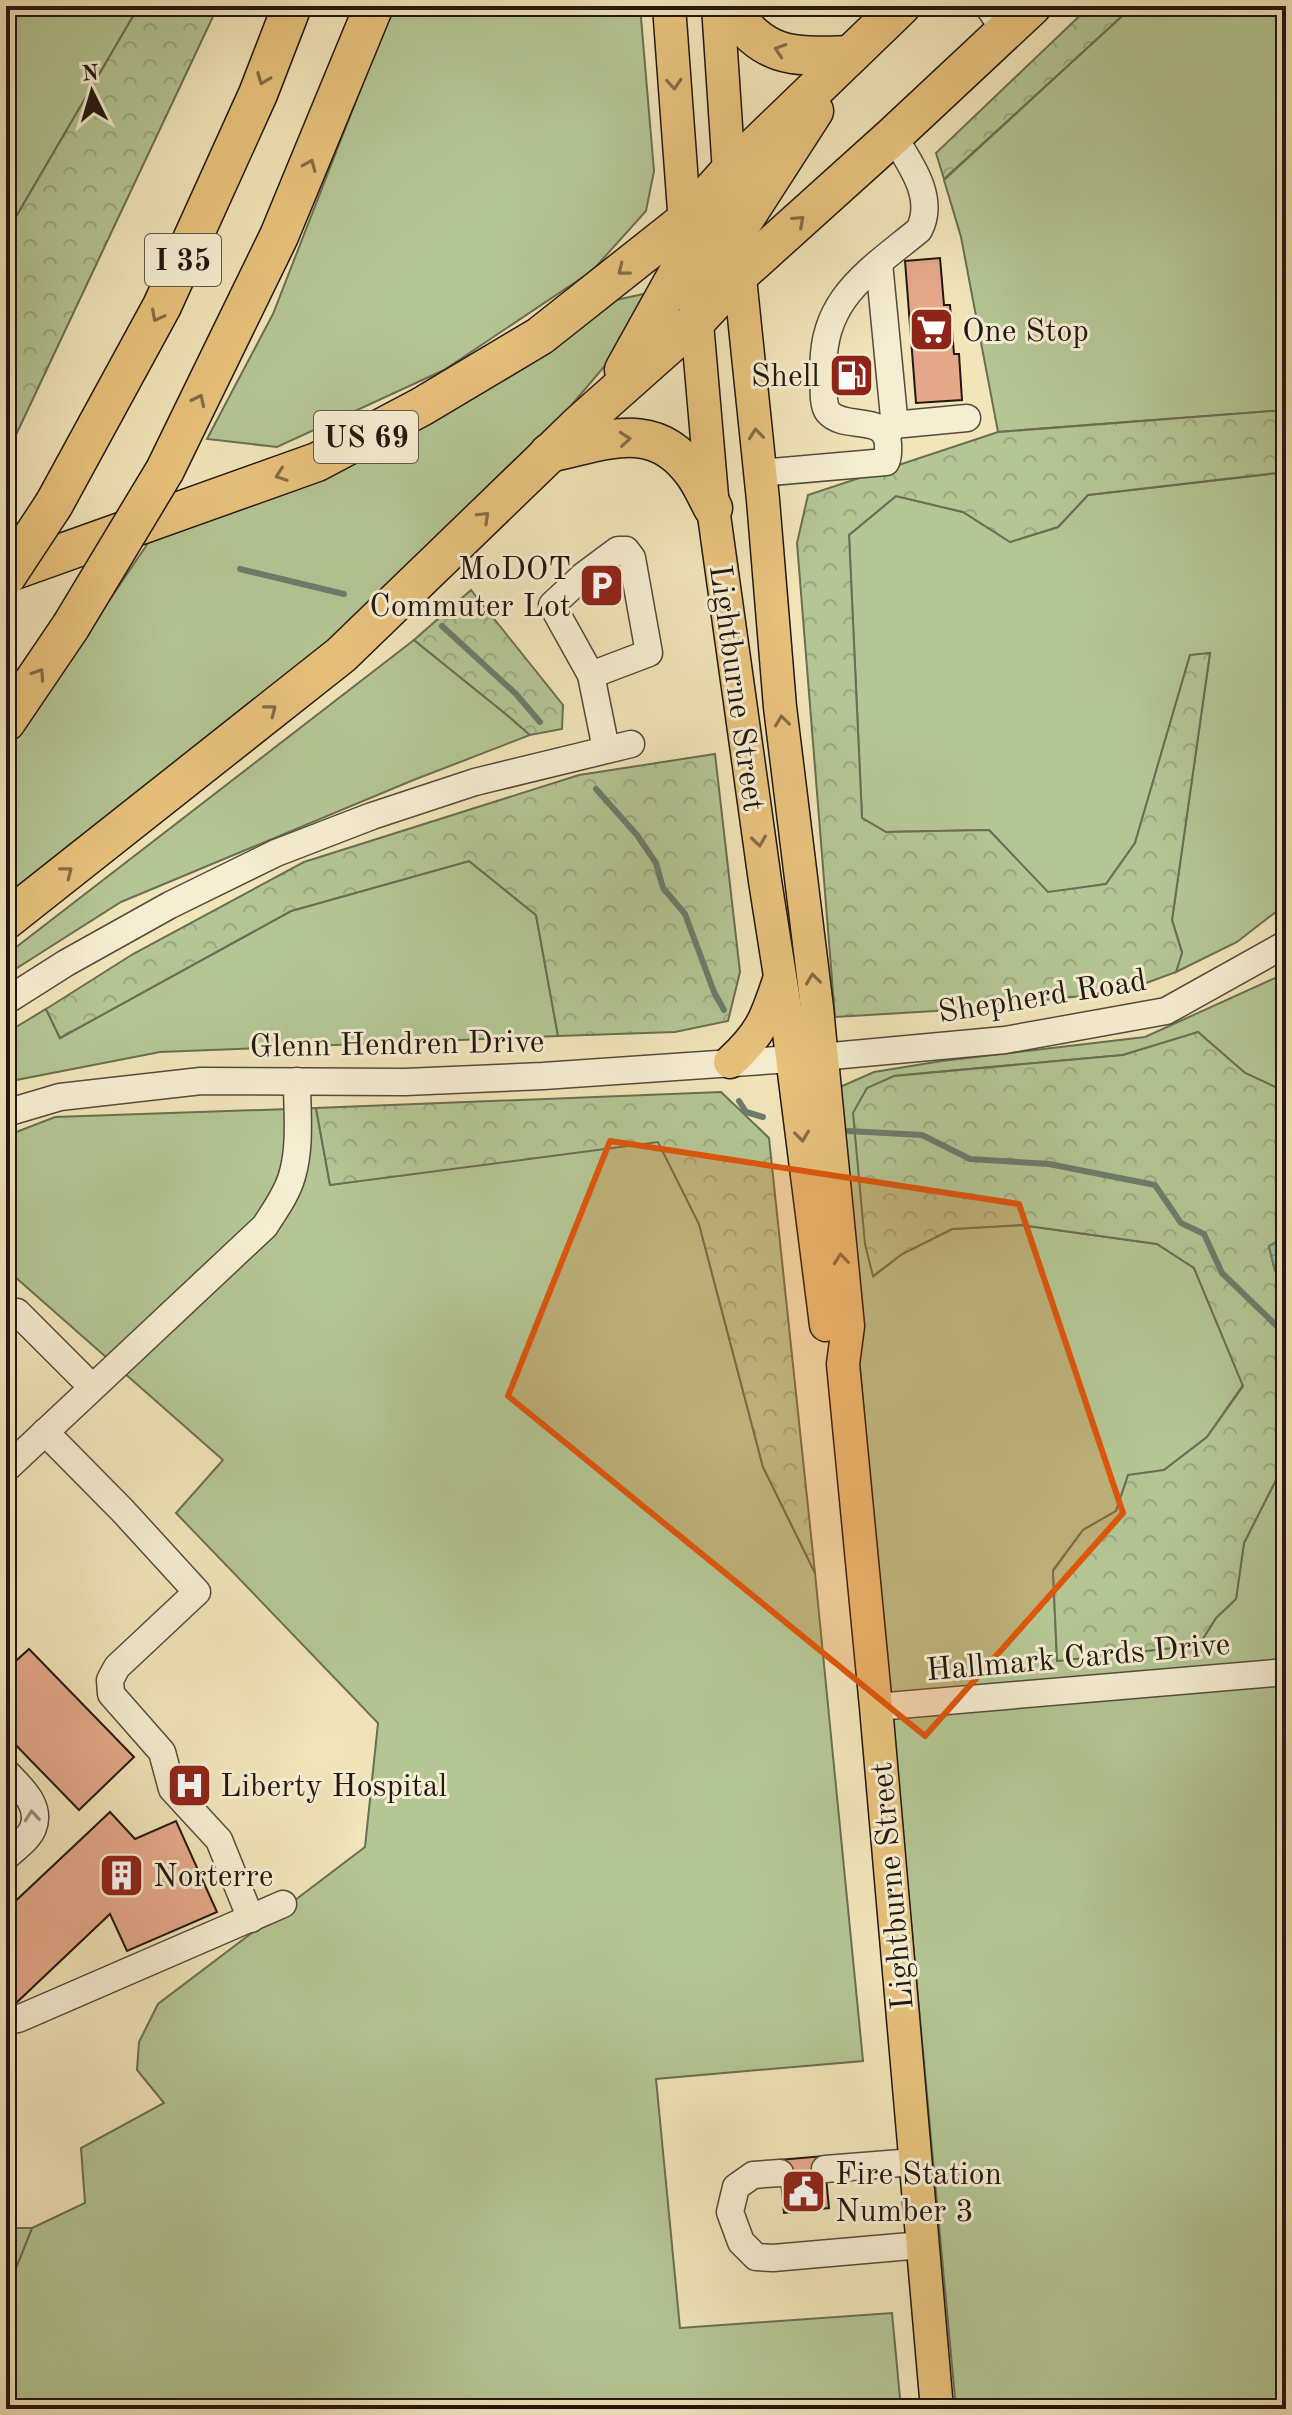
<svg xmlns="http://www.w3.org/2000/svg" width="1292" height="2415" viewBox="0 0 1292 2415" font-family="'Old Standard TT',serif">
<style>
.green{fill:#b4c694;stroke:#6b6e52;stroke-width:2}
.forest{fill:url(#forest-crowns);stroke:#6b6e52;stroke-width:2}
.water{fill:url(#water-rules);stroke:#6b7c6c;stroke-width:2}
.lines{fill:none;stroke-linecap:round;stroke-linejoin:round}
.stream{stroke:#6b7c6c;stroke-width:6}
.building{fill:#e5a88a;stroke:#221711;stroke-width:2}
.minor-casing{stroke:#564a3b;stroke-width:29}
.major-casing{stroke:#221711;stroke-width:35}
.highway-casing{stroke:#221711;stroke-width:41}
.minor{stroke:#f6eed2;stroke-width:26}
.major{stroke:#e8c27c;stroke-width:32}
.highway{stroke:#e8c27c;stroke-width:38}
.highway-bridge-casing{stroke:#221711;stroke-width:41;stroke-linecap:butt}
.highway-bridge{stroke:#e8c27c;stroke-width:38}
.oneway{stroke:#856c46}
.oneway2{stroke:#978d7b}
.marked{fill:#de560c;fill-opacity:0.2;stroke:#de560c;stroke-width:6;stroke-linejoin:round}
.labels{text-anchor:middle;stroke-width:6;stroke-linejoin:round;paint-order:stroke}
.shield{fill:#f6eed2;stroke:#62584b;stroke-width:2}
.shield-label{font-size:30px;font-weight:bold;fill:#221711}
.poi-label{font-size:32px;fill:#221711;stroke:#f6eed2;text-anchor:start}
.street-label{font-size:32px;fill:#221711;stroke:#f6eed2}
</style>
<defs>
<pattern id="forest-crowns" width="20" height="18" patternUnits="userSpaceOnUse" patternTransform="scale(2)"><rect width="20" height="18" fill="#b4c694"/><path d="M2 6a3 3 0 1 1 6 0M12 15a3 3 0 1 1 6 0" fill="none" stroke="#9aa97f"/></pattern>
<pattern id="water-rules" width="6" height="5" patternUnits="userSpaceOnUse" patternTransform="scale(2)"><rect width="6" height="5" fill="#9cc0a9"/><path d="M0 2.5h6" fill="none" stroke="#86a490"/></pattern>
</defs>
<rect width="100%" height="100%" fill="#f1e5b9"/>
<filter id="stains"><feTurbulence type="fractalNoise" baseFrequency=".0025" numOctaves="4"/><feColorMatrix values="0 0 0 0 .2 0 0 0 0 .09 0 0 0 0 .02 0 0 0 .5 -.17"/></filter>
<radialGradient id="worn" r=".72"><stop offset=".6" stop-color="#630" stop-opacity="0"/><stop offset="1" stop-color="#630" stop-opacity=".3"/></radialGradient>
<!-- green -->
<g class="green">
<path d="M6,6H139L6,234Z"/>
<path d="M393,6H640L654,171L646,211L592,271L444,370L277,447L207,439L273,314Z"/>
<path d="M1133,6H1286V410L998,432L961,237L944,180Z"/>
<path d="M657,291L631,335L547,434L372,603L247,711L6,896V753L148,543L291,490L577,321L616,300Z"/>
<path d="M1286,472V904L1237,942L1176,972L1182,952L1172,920L1210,653L1190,656L1135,843L1106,884L1048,893L989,830L886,832L862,818L849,535L896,496L963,512L1010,542L1058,527L1088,495Z"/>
<path d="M414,640L507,715L530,735L411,781L121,902L6,975V955Z"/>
<path d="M469,861L536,915L558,1036L160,1052L6,1082V1033L46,1009L60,1038L291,911Z"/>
<path d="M1286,973V1092L1245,1073L1198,1032L1123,1055L894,1076L874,1276L902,1254L952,1229L1021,1225L1157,1244L1194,1268L1243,1385L1207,1437L1164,1470L1128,1476L1116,1511L1083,1530L1053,1570L1057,1661L1199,1645L1216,1618L1236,1599L1244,1543L1280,1472L1286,1466V2409H956L837,1121L840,1087L874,1072L942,1061L1145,1037Z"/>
<path d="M316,1108L330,1185L658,1141L699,1224L763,1467L815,1573L863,2061L656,2079L680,2328L892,2313L901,2409H6V2293L32,2228L85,2203L81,2148L164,2103L137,2070L139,2042L158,2004L365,1847L378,1723L176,1513L223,1460L6,1269V1136L55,1117Z"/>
</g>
<!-- forest -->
<g class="forest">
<path d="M139,6H218L6,456V234Z"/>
<path d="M1090,6H1133L944,179L936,153Z"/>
<path d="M1286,410V472L1088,495L1058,527L1010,542L963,512L896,496L849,535L862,818L886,832L989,830L1048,892L1106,884L1135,843L1190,655L1210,653L1172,920L1182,953L1176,972L1122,992L935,1011L835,1017L797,543L808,495L998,432Z"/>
<path d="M471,590L563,705L562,729L530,735L507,715L414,640Z"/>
<path d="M715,754L740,972L728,1021L675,1032L558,1036L536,915L469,861L291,911L60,1038L46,1009L133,954L304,862L579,775Z"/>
<path d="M1198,1032L1245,1073L1286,1092V1236L1269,1247L1275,1271L1286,1280V1466L1280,1472L1244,1543L1236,1599L1216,1618L1199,1645L1057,1661L1053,1571L1083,1530L1116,1511L1128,1475L1164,1470L1207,1437L1243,1386L1194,1268L1157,1244L1021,1225L952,1229L902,1254L873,1276L865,1244L853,1113L867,1088L894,1076L1123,1055Z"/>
<path d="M721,1092L769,1138L815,1573L763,1467L699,1224L658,1142L330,1185L316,1108Z"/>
<path d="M6,2228H32L6,2293Z"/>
</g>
<!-- water -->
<path class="water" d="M1286,1236V1280L1275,1271L1269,1246Z"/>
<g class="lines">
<!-- stream -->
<g class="stream">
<path d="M240,569L344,594"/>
<path d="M442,626L516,694L540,722"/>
<path d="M596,789L637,835L656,863L663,888L685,914L714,992L724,1010"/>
<path d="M739,1101L746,1112L763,1117"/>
<path d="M848,1131L922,1135L970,1159L1049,1164L1155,1185L1181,1223L1204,1234L1222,1273L1286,1335"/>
</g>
</g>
<!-- building -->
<g class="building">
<path d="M940,258L944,305H950L954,354H959L962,400L916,403L905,261Z"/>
<path d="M29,1649L134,1757L79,1810L6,1735V1670Z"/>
<path d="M110,1812L135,1839L176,1821L217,1912L127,1951L110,1914L14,2005L6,1997V1910Z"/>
<path d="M824,2156L829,2208L784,2213L779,2160Z"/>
</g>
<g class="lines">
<defs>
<g id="minor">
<path d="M988,6L1005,31"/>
<path d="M879,263L894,417L893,425L887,436"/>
<path d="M893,425L967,418"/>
<path d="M760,473L886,462C889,456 888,452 888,444C885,413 844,431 828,412C822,404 824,386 824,376C818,301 868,272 919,230C936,198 910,163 893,136"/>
<path d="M618,550H626L632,558L649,653L591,675L552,605L583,576Z"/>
<path d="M591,675L606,749"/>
<path d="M6,1001L66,963L170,905L276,853L372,816L475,782L631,744"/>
<path d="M6,1113L60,1097L201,1081L405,1082L543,1076L821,1057L1005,1040L1166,1011L1286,944"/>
<path d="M6,1311L17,1312L92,1387"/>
<path d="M45,1432L123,1511L197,1592L117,1667L110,1680L111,1694L162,1752L172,1789L219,1840L251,1919"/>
<path d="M6,1469L265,1226C275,1210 287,1194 292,1176C301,1146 297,1112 297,1081"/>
<path d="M876,1707L1286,1672"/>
<path d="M6,1772C20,1787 42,1805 33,1828C29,1839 14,1849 6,1857"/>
<path d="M6,2021L18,2019L283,1904"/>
<path d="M825,2169L914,2162"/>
<path d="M780,2173L753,2175L736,2187L730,2212L741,2242L756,2257L773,2258L922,2245"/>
</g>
<g id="major">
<path d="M669,6L686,238"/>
<path d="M718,6L729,172L763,500L780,707L817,1008L848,1326L843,1364L876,1707L937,2409"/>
<path d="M695,300L713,508L765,881L789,1033L826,1325"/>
<path d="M730,1062C761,1034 766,1019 779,980"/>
</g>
<g id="highway">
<path d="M728,6C765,59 790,57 850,55"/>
<path d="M709,293L736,232L814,111"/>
<path d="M624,370L688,255L713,206"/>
<path d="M549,453C606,441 655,417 695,475C702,485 707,497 713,508"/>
<path d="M165,470L279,236L374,6"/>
<path d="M54,504L162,306L258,94L292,6"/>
<path d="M6,573L317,462L421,407L540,336L684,222L729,172L901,6"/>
<path d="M6,722L71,626"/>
<path d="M6,920L341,655L581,423L698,319L741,273L893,136L1032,6"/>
</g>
</defs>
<!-- minor casing -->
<use href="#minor" class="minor-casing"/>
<!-- major casing -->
<use href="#major" class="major-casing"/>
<!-- highway casing -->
<use href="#highway" class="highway-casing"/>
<!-- minor -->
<use href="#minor" class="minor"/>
<!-- major -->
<use href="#major" class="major"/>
<!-- highway -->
<use href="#highway" class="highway"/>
<defs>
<g id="highway-bridge">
<path d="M6,577L54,504"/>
<path d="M71,626L165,470"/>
</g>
</defs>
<!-- highway-bridge casing -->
<use href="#highway-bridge" class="highway-bridge-casing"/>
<!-- highway-bridge -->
<use href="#highway-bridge" class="highway-bridge"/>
</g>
<!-- one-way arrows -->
<defs><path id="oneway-chevron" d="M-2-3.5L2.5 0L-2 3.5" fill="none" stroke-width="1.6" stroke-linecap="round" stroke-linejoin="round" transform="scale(2)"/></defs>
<g class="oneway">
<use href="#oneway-chevron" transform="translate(780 50) rotate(-162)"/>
<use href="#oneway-chevron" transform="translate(263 79) rotate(111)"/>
<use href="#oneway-chevron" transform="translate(674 84) rotate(86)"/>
<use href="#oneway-chevron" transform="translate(310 165) rotate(-67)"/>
<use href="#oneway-chevron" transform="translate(799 221) rotate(-42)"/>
<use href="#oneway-chevron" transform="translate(623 270) rotate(142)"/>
<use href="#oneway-chevron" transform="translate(157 316) rotate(118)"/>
<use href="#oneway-chevron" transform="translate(199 400) rotate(-64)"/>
<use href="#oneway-chevron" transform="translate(756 434) rotate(-96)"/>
<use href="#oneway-chevron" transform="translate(625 439) rotate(-5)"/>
<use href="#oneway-chevron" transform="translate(281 475) rotate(160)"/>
<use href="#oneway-chevron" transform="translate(484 517) rotate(-44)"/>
<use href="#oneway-chevron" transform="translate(39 674) rotate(-56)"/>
<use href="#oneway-chevron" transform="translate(271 710) rotate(-38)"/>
<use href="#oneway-chevron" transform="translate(782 721) rotate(-97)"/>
<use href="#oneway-chevron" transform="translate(759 841) rotate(82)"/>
<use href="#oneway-chevron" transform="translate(67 872) rotate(-38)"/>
<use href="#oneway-chevron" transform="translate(813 979) rotate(-97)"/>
<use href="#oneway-chevron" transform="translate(802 1136) rotate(83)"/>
<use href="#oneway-chevron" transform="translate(841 1259) rotate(-96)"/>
</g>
<use class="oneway2" href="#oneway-chevron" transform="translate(32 1816) rotate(-95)"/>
<!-- marked area -->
<path class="marked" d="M610,1141L1019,1204L1123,1513L925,1736L508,1396Z"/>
<!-- icons -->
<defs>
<symbol id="supermarket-square" viewBox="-11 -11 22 22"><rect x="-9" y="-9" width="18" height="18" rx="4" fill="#8f2418" stroke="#f6eed2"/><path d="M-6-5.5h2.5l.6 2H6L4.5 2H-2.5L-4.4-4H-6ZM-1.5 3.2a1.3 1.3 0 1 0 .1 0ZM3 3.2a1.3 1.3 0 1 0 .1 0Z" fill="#fff"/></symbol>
<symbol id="fuel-square" viewBox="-11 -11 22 22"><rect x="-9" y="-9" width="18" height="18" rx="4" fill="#8f2418" stroke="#f6eed2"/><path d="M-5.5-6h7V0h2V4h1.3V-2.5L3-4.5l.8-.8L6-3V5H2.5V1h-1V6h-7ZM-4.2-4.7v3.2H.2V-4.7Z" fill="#fff"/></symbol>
<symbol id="parking-square" viewBox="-11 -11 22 22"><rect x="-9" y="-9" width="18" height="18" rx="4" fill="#8f2418" stroke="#f6eed2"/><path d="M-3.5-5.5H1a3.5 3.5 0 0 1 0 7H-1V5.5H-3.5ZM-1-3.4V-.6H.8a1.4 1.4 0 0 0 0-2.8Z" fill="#fff"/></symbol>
<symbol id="hospital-square" viewBox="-11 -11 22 22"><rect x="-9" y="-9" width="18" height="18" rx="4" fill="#8f2418" stroke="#f6eed2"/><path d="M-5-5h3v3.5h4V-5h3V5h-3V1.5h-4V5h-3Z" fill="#fff"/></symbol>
<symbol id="building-square" viewBox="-11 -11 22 22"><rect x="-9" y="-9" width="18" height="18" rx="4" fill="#8f2418" stroke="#f6eed2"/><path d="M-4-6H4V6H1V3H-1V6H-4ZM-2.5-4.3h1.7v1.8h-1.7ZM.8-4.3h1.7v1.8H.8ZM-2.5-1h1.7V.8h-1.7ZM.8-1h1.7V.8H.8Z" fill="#fff"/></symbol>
<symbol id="civic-square" viewBox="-11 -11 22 22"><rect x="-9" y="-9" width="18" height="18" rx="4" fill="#8f2418" stroke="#f6eed2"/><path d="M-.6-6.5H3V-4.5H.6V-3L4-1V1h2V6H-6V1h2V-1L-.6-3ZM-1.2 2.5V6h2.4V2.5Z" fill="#fff"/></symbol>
</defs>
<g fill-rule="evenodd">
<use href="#supermarket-square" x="906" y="304" width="51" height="51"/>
<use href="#fuel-square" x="826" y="350" width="51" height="51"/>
<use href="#parking-square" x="576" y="560" width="51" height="51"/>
<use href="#hospital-square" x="164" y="1760" width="51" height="51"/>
<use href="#building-square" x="96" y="1850" width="51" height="51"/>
<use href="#civic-square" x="778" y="2166" width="51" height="51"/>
</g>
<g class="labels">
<!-- shield labels -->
<g class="shield">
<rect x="145" y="234" width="76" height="52" rx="6"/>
<rect x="314" y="411" width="104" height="52" rx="6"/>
</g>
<g class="shield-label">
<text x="183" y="270">I 35</text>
<text x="366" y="447">US 69</text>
</g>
<!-- poi labels -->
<g class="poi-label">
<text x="962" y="341">One Stop</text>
<text x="820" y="386" text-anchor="end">Shell</text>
<text x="571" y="579" text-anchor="end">MoDOT<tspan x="571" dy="37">Commuter Lot</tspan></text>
<text x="220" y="1796">Liberty Hospital</text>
<text x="153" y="1886">Norterre</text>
<text x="835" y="2184">Fire Station<tspan x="835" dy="37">Number 3</tspan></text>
</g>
<!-- street labels -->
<g class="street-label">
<text transform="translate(738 688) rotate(82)" y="11">Lightburne Street</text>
<text transform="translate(1042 995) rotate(-9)" y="11">Shepherd Road</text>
<text transform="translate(397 1043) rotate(-1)" y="11">Glenn Hendren Drive</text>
<text transform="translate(1078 1656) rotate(-5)" y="11">Hallmark Cards Drive</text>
<text transform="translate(891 1886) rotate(-95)" y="11">Lightburne Street</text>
</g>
</g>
<!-- margin -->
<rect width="1292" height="2415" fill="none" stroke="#f1e5b9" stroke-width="32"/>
<rect x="8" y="8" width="1276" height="2399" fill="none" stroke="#221711" stroke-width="4"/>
<rect x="16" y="16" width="1260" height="2383" fill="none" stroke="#221711" stroke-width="2"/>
<!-- north arrow -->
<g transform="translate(92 92) rotate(355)" stroke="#f6eed2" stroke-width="6" paint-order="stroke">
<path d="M0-6L14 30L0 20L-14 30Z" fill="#221711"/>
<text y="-12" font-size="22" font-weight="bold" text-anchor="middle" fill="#221711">N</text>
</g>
<rect width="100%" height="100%" filter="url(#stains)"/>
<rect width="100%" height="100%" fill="url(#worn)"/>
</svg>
